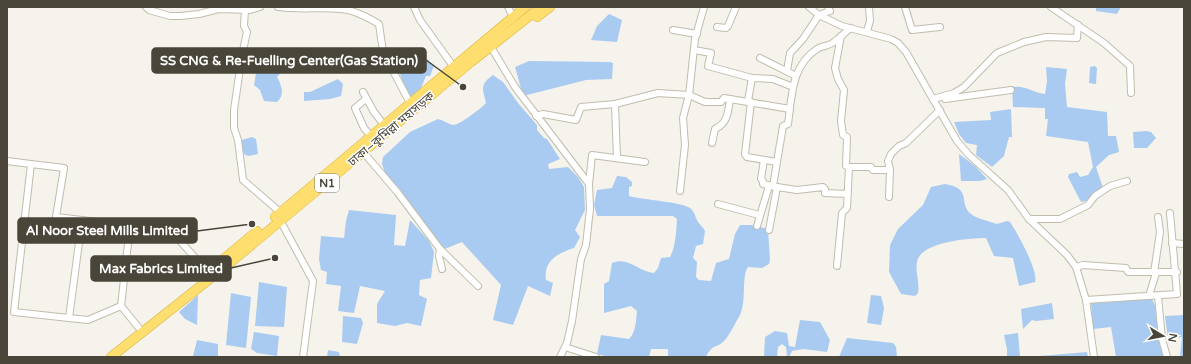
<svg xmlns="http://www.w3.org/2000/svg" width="1191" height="364" viewBox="0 0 1191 364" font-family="'Varela Round','Noto Sans Bengali',sans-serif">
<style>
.water{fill:#a9cbf1}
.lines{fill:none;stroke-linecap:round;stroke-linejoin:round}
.minor-casing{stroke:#c1bdad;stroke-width:8}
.highway-casing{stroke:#ddb53d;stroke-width:10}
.minor{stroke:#fff;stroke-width:6}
.highway{stroke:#fdde6f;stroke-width:9}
.labels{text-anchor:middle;stroke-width:3;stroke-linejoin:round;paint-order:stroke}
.shield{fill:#fff;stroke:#807d74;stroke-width:1}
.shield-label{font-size:11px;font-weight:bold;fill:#4a4539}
.street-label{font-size:12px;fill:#4a4539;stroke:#fff}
.leader{fill:none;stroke:#4a4539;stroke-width:1.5}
.callout-dot{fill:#4a4539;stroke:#fff;stroke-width:1.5}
.callout{fill:#4a4539;stroke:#4a4539;stroke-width:1.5}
.callout-label{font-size:13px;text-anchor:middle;font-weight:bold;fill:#fff}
</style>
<rect width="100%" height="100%" fill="#f5f3eb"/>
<!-- water -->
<g class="water">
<path d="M1096,7H1121L1117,14L1096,11Z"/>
<path d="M609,14L622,20L617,42L591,40L597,26Z"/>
<path d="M296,56L298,57L300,70C290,72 284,68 277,77C282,86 285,95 277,102L264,101L260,90L254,85L258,62L261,63L269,60L273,64C282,65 290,64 296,56Z"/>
<path d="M426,58L434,66L430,76H426L418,95L412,97L407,93L400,74C408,65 413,60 426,58Z"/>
<path d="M529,61L610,62L613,63L612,79L586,80L523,96L515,67Z"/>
<path d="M1095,66L1097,68L1096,84L1089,83L1090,67Z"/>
<path d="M1046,67L1067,69L1065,84L1067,107L1107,112L1108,136H1116L1119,152L1109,155L1096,167L1103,188L1086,201L1081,202L1068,177L1069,174L1077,172L1080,177L1088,175L1093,167L1088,142L1046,136L1048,119H1045V108L1013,107L1012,87C1026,85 1031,92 1045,94L1047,81Z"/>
<path d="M493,75L503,82L518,103L537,125V130L544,138L547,139L560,159L548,164L549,169L568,167L578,177L584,187L585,210L575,230L580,237L574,248C558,253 543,261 546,280L553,283L550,296L528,286L513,325L493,320L501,285L462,242L442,250L385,173L382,164L383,157L410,132L438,119C443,120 448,124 453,125C458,126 482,108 486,103C483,89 479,85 493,75Z"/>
<path d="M338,79L343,84L341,96L330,99L304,101V92H310Z"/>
<path d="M1011,109L1012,137H1009L1004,156L992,167L976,155L977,145L966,143L959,134L954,122L991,120L990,112Z"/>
<path d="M1146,131L1151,132L1156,138L1147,148H1134L1133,132Z"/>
<path d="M252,137L256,139L258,154L248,156L244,154L241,147L242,140Z"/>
<path d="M959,154L975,166L987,179L980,181H961Z"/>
<path d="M617,176L626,177L632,182V186L629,187V196C643,200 682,202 690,208C695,212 695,217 698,222C700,225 703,227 705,231L703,244L696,246L693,258L697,262L696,277L699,280L711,281L716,263L729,259L735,234L740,225H751L768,229L770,260L769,264L762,268L748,267C741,277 747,299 740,315C735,323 730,335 724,341C717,348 712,344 706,357H668V349H651L649,357H609L597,354L601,335L629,339C636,332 636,320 637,311L631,306L604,313V284L609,281L612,263C628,256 639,272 654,273L658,268L661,258L670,257C676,246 676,232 677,219L673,216H597L594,205L597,190L612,188Z"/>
<path d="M945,184C973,188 958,204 971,214C977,219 989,221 997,224L1007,221L1010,222C1017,232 1039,272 1035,282L1019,286L1013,258L994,256L986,238C969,238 920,242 917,262C915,272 920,283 918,293L915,296L901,294L889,272L890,245L898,229L923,205L931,187Z"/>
<path d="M349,210L396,215L394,245L405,246L410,220L429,241L434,252L431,278L420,280L419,295L427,299L421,326L407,323L395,326L377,323V304L385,291L360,286L354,313L338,311L341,286L326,284L327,272L321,270L319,259L321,236L344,238L346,221Z"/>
<path d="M259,282L287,287L284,327L255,326Z"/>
<path d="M231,293L251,297L246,348L226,345Z"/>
<path d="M198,295L197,325L185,319L179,312Z"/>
<path d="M871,295L881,296L884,308L881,325L867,323Z"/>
<path d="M1150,296C1162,313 1156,338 1165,357H1116L1111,327L1093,329L1091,302Z"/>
<path d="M1052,303L1054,319L1036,321L1032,320L1023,329L1021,309Z"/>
<path d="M1184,315V357H1180L1182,337L1168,339L1165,316Z"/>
<path d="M343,316L361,318L363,323L357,344L342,342Z"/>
<path d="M800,320L820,322L830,340L827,352L804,349L792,351L789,357H787L786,347L782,344L778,347L777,357H764L765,337L775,331L787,333L789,346L795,347Z"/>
<path d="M254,332L279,336L277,356L257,353L251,349Z"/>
<path d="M1018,333L1020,357H1007V349L1004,335Z"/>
<path d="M847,338L893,343L896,347L897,357H839Z"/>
<path d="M197,340L218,344V357L193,356Z"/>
<path d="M328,350L339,352L340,357H327Z"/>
<path d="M1087,352L1088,357H1028Z"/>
</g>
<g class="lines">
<defs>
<g id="minor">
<path d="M146,7L149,10L170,16H181L199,14L219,9L250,10L260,7"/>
<path d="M278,7C299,10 320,7 341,9C353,10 369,18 379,24L383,52L410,103"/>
<path d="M414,7L420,20L453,66"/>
<path d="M508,7L513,17"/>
<path d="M809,7L819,15L842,26L891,39L898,43L906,52L957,141L969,155L1008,190L1029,219L1067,255L1076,267L1086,300L1094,357"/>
<path d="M905,7L912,30L940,27"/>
<path d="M1051,7L1104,43L1130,66L1131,93"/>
<path d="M245,9L244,26L247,32L242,55L234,110V128L238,140L243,180L280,212"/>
<path d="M717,27L726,28L728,26L736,7"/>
<path d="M673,30L697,34"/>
<path d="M867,31L870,21L869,7"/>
<path d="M491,47L515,87L589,184L590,209L586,245L581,259L572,321L567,343L560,357"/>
<path d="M694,50L711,53L708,66L752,78"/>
<path d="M760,58L796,76"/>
<path d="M787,71L790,53L803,39L819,15L830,11L828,7"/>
<path d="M363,92L374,112L384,125"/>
<path d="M366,99L355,108L364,128L371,136"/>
<path d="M933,99L954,93L964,87L997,53L1024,42L1046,37L1077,38L1078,25"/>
<path d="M945,99L1011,90"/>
<path d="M748,101L752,78L773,79L793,87"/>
<path d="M751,102L745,154L747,157L777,162"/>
<path d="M615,104L617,158"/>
<path d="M536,116L543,114L576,120L581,107L615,104L658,93L689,95L705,102H721L724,98L790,109"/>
<path d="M712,143L715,129C728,123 728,112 730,99"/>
<path d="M364,153L398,193L440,249L439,256L442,269"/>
<path d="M764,160L761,179L763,181V184L773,186L783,126L788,124C792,96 791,66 817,49C822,46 829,46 834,42C840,38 845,32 851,28"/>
<path d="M7,161L31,164"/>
<path d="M849,167H871L873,170H890"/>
<path d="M589,184L592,155L645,162"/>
<path d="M777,187L797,190L823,187L825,189V193L847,194"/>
<path d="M680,191L685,145L683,118L689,95L695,39L704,7"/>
<path d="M889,197L890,170L888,161L891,154L899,146L906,143L940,110"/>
<path d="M718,204L759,215"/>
<path d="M1029,219H1060L1088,205L1095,196L1110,186L1127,181"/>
<path d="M280,220L313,281L303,357"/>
<path d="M130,226L121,306L88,320L69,318L82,220L171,231L208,272"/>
<path d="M757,226L769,186"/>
<path d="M769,230L777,187H774"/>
<path d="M1172,243L1184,244"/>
<path d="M440,249L478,286"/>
<path d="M837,266L842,213L847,208L849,167L846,166L847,137L843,135L841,121L844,90L838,79L835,68L841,36"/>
<path d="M1076,267L1083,265L1126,268L1128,272H1177"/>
<path d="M1154,273L1160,232L1158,217"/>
<path d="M1149,296L1156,273"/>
<path d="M1158,296L1162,339L1167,357"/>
<path d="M1086,300L1177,294L1170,213"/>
<path d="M121,306L139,328"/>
<path d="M69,318L14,312L31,164L64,168L56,217L82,220"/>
<path d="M565,347L596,357"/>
</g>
<g id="highway">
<path d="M537,17L550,7"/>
<path d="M275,217L525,7"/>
<path d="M207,273L257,231"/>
<path d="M111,357L231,262L471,62L541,7"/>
</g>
</defs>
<!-- minor casing -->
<use href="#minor" class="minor-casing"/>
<!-- highway casing -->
<use href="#highway" class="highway-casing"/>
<!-- minor -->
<use href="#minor" class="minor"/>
<!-- highway -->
<use href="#highway" class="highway"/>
</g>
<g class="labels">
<!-- shield labels -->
<rect class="shield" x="315" y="174" width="24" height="18" rx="3"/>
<g class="shield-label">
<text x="327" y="187">N1</text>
</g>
<!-- street labels -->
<g class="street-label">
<text transform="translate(391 129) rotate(-40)" y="4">ঢাকা–কুমিল্লা মহাসড়ক</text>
</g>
</g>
<!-- callouts -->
<path class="leader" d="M463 87L426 60M252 224L197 231M275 258L231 268"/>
<g class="callout-dot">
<circle cx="463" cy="87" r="4"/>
<circle cx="252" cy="224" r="4"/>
<circle cx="275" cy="258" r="4"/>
</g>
<g class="callout">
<rect x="152" y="48" width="274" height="25" rx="4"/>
<rect x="18" y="218" width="179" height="25" rx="4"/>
<rect x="91" y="256" width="140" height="25" rx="4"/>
</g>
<g class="callout-label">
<text x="289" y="65">SS CNG &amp; Re-Fuelling Center(Gas Station)</text>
<text x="107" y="235">Al Noor Steel Mills Limited</text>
<text x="161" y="273">Max Fabrics Limited</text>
</g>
<!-- border -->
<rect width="1191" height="364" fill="none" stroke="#4a4539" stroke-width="16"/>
<!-- north arrow -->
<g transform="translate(1163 336) rotate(100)" stroke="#ffffff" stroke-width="3" paint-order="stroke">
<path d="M0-3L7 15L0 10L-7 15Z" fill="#4a4539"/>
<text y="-6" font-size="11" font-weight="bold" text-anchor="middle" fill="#4a4539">N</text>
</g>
</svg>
